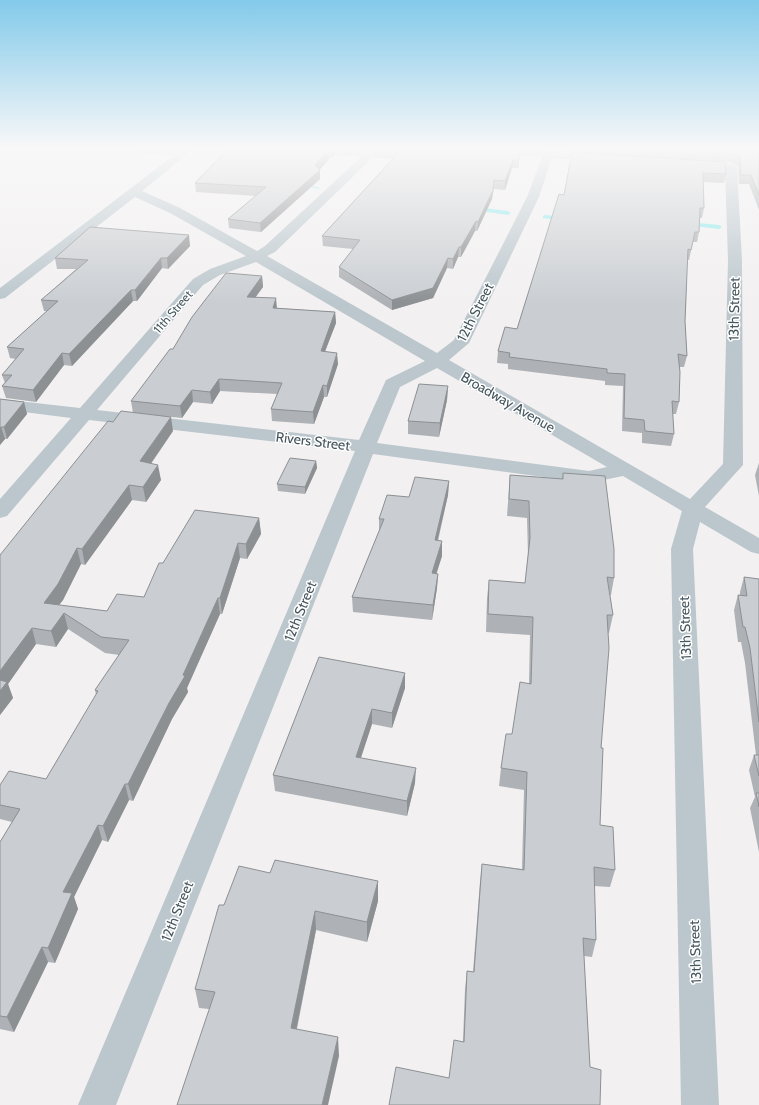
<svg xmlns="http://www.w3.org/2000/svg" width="759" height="1105" viewBox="0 0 759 1105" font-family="Cabin,sans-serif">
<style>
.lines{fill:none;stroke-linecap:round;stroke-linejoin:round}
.stream{fill:#8beaed;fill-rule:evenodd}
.minor{fill:#bbc7cd;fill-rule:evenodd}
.wall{fill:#aeb1b5}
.shaded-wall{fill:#8d9093}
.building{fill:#caced2;stroke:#8d9093}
.labels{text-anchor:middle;stroke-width:3;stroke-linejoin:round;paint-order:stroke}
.far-street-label{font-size:12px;fill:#47575e;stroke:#fff}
.street-label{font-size:14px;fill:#47575e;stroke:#fff}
</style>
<rect width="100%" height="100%" fill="#f2f0f0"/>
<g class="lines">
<!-- stream -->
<g class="stream">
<path d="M217,148H221L222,156L232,163V165H228L218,157Z"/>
<path d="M300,182L320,188L318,189L300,184Z"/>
<path d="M476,207L508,211L511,213L508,215L474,210L473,209Z"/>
<path d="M545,215L564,217L567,219L564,221L543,218V216Z"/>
<path d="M688,222L719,225L722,227L719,229L686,225V223Z"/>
</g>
<!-- minor -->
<path class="minor" d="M138,148L181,150L195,148L142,191L180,208L257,251L265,246L360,158L367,148H378L368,162L275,252L267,256L437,353L454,340L527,197L542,157L446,151L441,148H498L605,156L607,158L601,161L552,158L539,197L469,343L449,360L690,499L723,464L728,260L725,170L697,168L691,165C695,160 733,162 737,167L742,260L743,465L705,507L759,538V554L751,552L700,522L693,549L719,1105H681L671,549L682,511L623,476L589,483L373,454L116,1105H78L355,451L89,420L7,516L0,518V499L71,418L0,409V399L80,408L193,279L210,269L246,256L172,214L135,197L5,298L0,299V288L173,156L142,153L138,152L137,150ZM256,262L425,361L386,380L359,440L97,410L203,285L220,275ZM437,368L607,467L589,471L377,443L400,387Z"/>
</g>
<!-- wall -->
<g class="wall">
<path d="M229,148H365L359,156L335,155L332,158H330L319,170L320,179L261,232L229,228L228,219L256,196L196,192L195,183Z"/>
<path d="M573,148H759V210L749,184H739L738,166L731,162L573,152Z"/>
<path d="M373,149L519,160V168H512L505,190L494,189L492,199L477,231H475L461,257H458L453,269L447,268L433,298L392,310L339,277V267L353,249L323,246L322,236L393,159L373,157Z"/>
<path d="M572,152L726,174L724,183L703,182L704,208L702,218H700L699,232L697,242H693L689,260H687L685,321L687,356L684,367H680L679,402L676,414H672L674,434L671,446L642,443V433L622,431L623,386L605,385V381L508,369V364L497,363L498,351L517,329L564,195Z"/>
<path d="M190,246L168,269L162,268L137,301H133L72,366L64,365L36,402L6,398L2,386L5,383L2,375L16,359L10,358L7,347L47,311H44L41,300L76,269H57L55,258Z"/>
<path d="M262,276L263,287L255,297L277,308L335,312L336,323L325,351L338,364L327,397H324L314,424L272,421L271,409L277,394L220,391L212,404L193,402L182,418L133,413L131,401L173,349Z"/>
<path d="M448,386L447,400L439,437L408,434V421Z"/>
<path d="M0,399L24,402L27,414L7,439H5L0,445Z"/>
<path d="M173,431L151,464L161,480L146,502L132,500L85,565L81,564L63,600L59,605L107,611L144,597L163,563L259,518L261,534L247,559L240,558L222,614H220L187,688L188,692L172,719L133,801L129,800L108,842L102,840L74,897L78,909L55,963L48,962L14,1032L0,1029V842L12,822L0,819V785L46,779L96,695L95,690L119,655L105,653L68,629L56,647L36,644L8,684L13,698L0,715V555Z"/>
<path d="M316,461L317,468L305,494L278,491L277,484Z"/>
<path d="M759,463V496L755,475Z"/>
<path d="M563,473L614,578L611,595H610L613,615L609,633H608L601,748L600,825L615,870L610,887L594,886L596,940L592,957L584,956L590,1067L449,1078L463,1041L465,989L467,971L473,972L480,882L482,864L522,869L524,790L499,786L501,768L529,683L530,635L486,632L487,598L489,580L525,583L528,555L527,518L507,516L510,475L562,479Z"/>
<path d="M449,481L448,495L438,541L442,556L436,573L438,574L437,588L432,620L353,612L352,597L379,531V519L409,497Z"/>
<path d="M744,577L759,579V852L750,808L755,797L749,770L754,755H756L745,663L741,642H738L734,610L738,595H740V592Z"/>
<path d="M319,657L405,688L392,728L372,724L361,758L415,783L407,816L275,791L273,775Z"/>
<path d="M378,901L367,942L316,930L297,1029L339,1056L209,1009L199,1008L195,989L224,905Z"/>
</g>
<!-- shaded-wall -->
<g class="shaded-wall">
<path d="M334,148H335V155L332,158V150Z"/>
<path d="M359,148H365L359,156Z"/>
<path d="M329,150L330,158L316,174L320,170V179L261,232L260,223L315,165Z"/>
<path d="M513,160L512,168L505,190V181Z"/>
<path d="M494,180L492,199L477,231L478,222Z"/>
<path d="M476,221L475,231L461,257V247Z"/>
<path d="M189,235L190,246L168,269L167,258Z"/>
<path d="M459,247L458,257L453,269V259Z"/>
<path d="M161,258L162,268L137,301L135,290Z"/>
<path d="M448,258L447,268L433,298L392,310V300Z"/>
<path d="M262,276L263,287L248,308L247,297Z"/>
<path d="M131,290L133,301L72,366L69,354Z"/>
<path d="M276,298L277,309L273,308Z"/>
<path d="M335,312L336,323L321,362V351Z"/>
<path d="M62,353L64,365L36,402L33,390Z"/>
<path d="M337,353L338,364L327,397V386Z"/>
<path d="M219,379L220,391L212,404L210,392Z"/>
<path d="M323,385L324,397L314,424L313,412Z"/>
<path d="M448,386L447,400L439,437L440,423Z"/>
<path d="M192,390L193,402L182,418L180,406Z"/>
<path d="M24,402L27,414L7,439L4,427Z"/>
<path d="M171,417L173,431L142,476L140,461Z"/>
<path d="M1,427L5,439L0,445V428Z"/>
<path d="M316,461L317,468L305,494V487Z"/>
<path d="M158,465L161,480L146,502L143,487Z"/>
<path d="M449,481L448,495L434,555L435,540Z"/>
<path d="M129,485L132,500L85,565L82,549Z"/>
<path d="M259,518L261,534L247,559L246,544Z"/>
<path d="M442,541V556L432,588V573Z"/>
<path d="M238,543L240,558L222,614L220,598Z"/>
<path d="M77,548L81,564L63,600L49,618L44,603Z"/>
<path d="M438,574L437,588L432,620L433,605Z"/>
<path d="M218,598L220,614L187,688L188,692L172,719L133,801L128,784L183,675Z"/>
<path d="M64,613L68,629L56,647L51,631Z"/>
<path d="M32,628L36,644L8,684L13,698L0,715V671Z"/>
<path d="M405,673V688L392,728V713Z"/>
<path d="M372,709V724L356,772V757Z"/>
<path d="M416,768L415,783L407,816V801Z"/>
<path d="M125,784L129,800L108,842L103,826Z"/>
<path d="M98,825L102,840L74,897L78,909L55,963L48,948L63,892Z"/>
<path d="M378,881V901L367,942V922Z"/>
<path d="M315,911L316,930L293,1046L291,1028Z"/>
<path d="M42,947L48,962L14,1032L7,1017Z"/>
<path d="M338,1037L339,1056L328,1105H322Z"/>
</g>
<!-- building -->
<g class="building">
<path d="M229,148H334L332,150H329L315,165L320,170L260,223L228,219L266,187L195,183Z"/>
<path d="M374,148H500L520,149L519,160H513L505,181L494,180L493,190L478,222L476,221L461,247H459L453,259L448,258L433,288L392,300L339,267L360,240L322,236L400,151L373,149Z"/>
<path d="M644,148H759V196L751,175H741L740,157L733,154Z"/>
<path d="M572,152L725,162L726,174L703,173L704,208H700L699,232H695L691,250L688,249L685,321L687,356L678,354L680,372L679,402L672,401L674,434L645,431L644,420L624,418L625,374L607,373V369L509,357L510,353L498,351L505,327L517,329L559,194L564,195Z"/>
<path d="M90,227L189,235L167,258H161L135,290H131L69,354L62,353L33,390L2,386L12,375H2L24,349L7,347L58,301L41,300L88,260L55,258Z"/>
<path d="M226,273L262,276L247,297L276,298L273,308L335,312L321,351L337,353L327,386L323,385L313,412L271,409L282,383L219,379L210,392L192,390L180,406L131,401L170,349H173L192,317Z"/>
<path d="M419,384L448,386L440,423L408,421Z"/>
<path d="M0,399L24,402L4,427H1L0,428Z"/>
<path d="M121,411L171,417L140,461L158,465L143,487L129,485L82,549L77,548L58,584L44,603L107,611L117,594L144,597L159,563H163L195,510L259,518L246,544L238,543L220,598H218L183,675L185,676L169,703L128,784H125L103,826L98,825L63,892L72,893L48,948L42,947L7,1017L0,1016V842L20,809L0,805V785L9,771L46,779L98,691L95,690L129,640L101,637L64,613L51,631L32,628L0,671V555L108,421L113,422Z"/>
<path d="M290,458L316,461L305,487L277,484Z"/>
<path d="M563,473L605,476L614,549V578L607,577L613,615H607L609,648L601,748H603L600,825L613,827L615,870L594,867L596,940L583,938L590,1067L601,1070L600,1105H389L396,1067L449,1078L454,1040L464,1042L467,971L474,972L482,864L524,870L527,772L501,768L506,734H512L520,682L531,684L533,617L488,614L489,580L525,583L530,538L529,501L509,499L510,475L563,479Z"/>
<path d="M415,477L449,481L435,540L442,541L432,573L438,574L433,605L352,597L384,519H379L387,495L409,497Z"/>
<path d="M744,577L759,579V722L750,648L745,627H743L738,595L747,596Z"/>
<path d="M319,657L405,673L392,713L372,709L356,757L416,768L407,801L273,775Z"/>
<path d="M0,680L7,682L0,691Z"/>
<path d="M754,755H759V776Z"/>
<path d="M756,793H759V807Z"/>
<path d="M275,860L378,881L367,922L315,911L291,1028L338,1037L322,1105H177L215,992L195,989L219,905H224L239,866L270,873Z"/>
</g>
<!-- sky -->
<linearGradient id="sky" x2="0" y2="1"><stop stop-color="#83caea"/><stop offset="0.49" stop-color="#f9f8f8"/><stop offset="1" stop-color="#f9f8f8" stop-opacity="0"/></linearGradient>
<rect width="759" height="303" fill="url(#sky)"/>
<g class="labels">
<!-- far-street labels -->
<g class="far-street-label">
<text transform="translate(173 312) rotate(-49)" y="4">11th Street</text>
</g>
<!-- street labels -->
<g class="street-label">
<text transform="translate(734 309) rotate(-89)" y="5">13th Street</text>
<text transform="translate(475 312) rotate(-63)" y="5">12th Street</text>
<text transform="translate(508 402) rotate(30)" y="5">Broadway Avenue</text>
<text transform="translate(313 441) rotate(7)" y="5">Rivers Street</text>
<text transform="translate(300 611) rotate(-68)" y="5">12th Street</text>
<text transform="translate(685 628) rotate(-92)" y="5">13th Street</text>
<text transform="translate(177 911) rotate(-68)" y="5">12th Street</text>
<text transform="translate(695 952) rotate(-92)" y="5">13th Street</text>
</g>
</g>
</svg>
